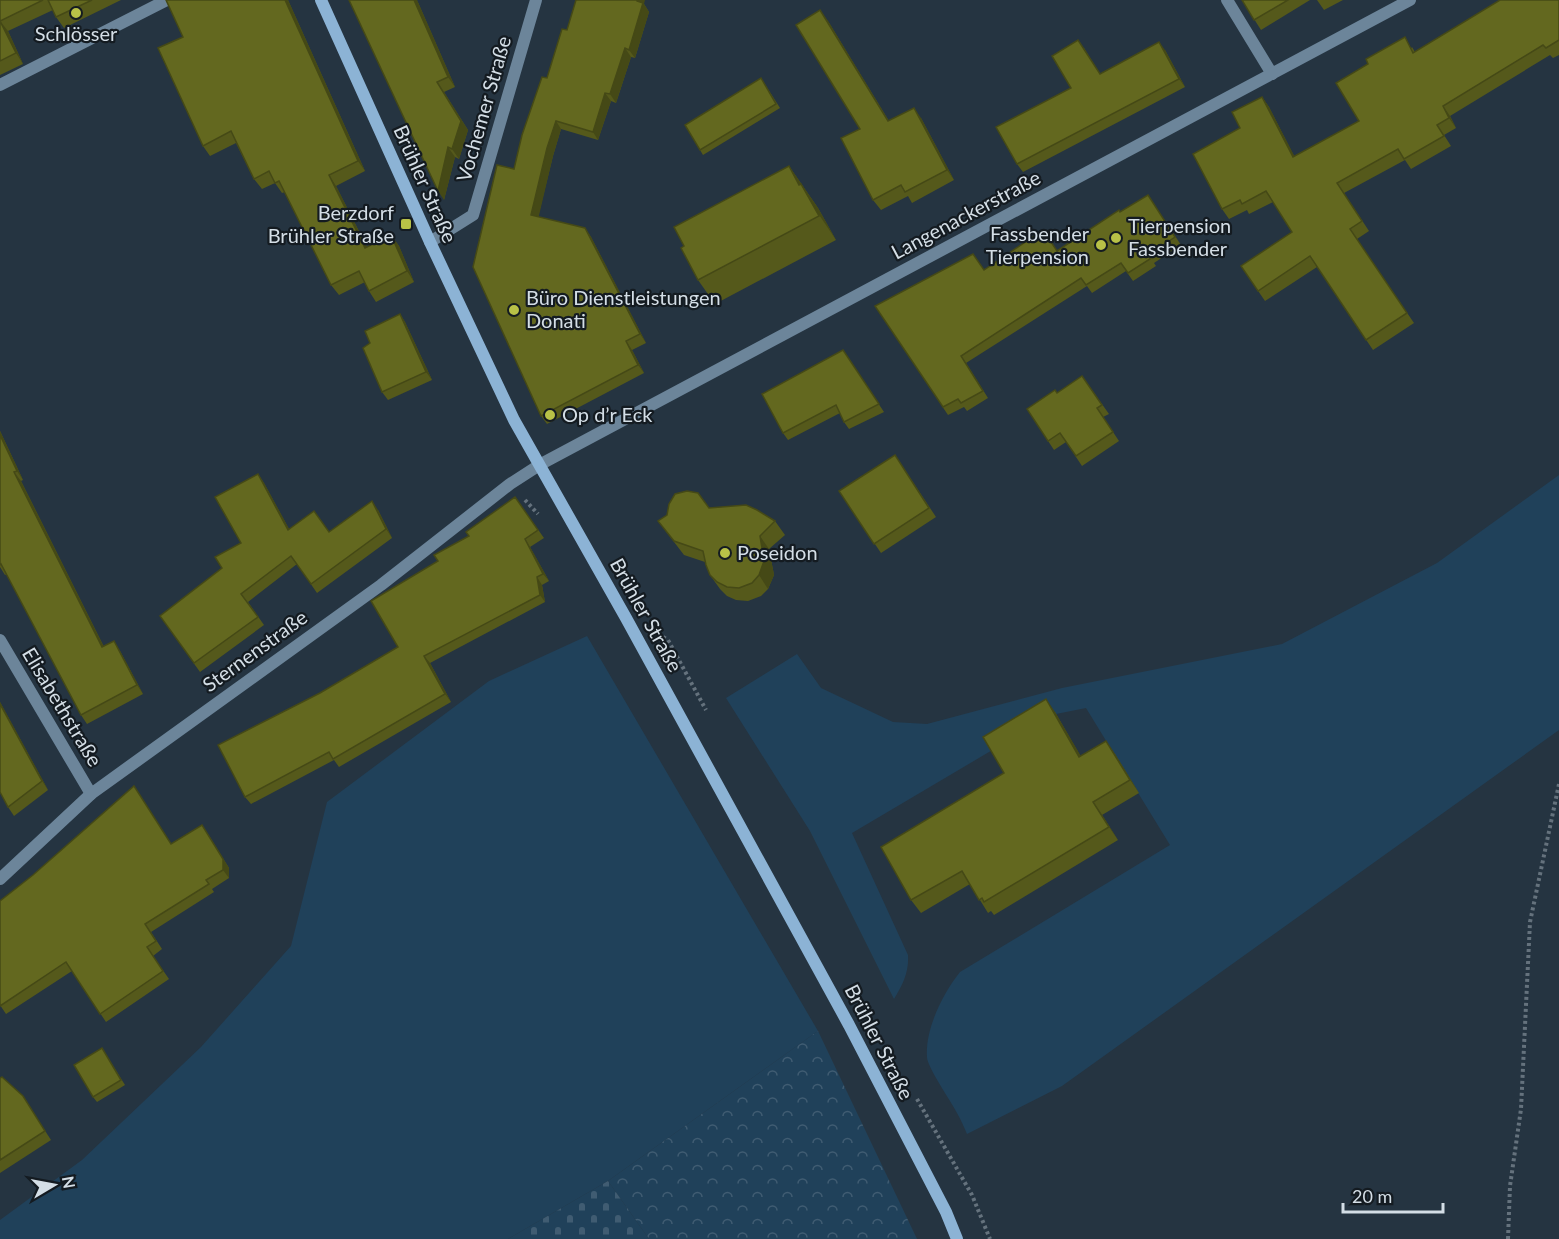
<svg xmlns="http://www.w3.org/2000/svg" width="1559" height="1239" viewBox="0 0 1559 1239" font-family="Lato,sans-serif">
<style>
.green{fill:#20415a}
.forest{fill:url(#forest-crowns)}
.cemetery{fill:url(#cemetery-stones)}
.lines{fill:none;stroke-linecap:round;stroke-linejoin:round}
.path{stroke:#65727d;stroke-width:4;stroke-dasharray:3 3;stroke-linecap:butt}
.service{stroke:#6c859a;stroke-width:12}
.minor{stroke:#6c859a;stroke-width:12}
.tertiary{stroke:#6c859a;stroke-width:12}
.secondary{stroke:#8cb3d5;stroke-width:12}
.wall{fill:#55591b}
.shaded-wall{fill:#454916}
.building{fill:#63681f;stroke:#454916;stroke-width:1.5}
.poi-dot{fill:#b8c147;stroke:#141b21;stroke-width:2}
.labels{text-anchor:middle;stroke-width:4.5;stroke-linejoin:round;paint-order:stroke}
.poi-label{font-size:20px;fill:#d4dee6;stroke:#141b21;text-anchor:start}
.street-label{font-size:20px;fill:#d4dee6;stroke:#141b21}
</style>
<defs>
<pattern id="forest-crowns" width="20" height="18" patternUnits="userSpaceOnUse" patternTransform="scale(1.5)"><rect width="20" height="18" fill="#20415a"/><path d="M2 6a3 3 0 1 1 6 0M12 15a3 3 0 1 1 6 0" fill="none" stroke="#405c72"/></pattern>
<pattern id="cemetery-stones" width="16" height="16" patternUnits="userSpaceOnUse" patternTransform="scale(1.5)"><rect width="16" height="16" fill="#20415a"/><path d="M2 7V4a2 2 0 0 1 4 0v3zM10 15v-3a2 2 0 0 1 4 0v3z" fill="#405c72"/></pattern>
</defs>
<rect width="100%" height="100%" fill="#253441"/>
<!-- green -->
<g class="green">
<path d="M1559,475V730L1062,1086L967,1134C964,1127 961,1120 957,1113C951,1101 927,1067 927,1057C925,1029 943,993 960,972L1170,845L1086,708L1056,714L1055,713L852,833L908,955C909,972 903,984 894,999L810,831L726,698L797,654L821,688L893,722L927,724L1062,688L1282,644L1437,563Z"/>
<path d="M587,636L818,1031L608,1181L508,1239H0V1220L82,1160L201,1047L291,946L327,802L489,681Z"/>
</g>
<!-- forest -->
<path class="forest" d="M818,1031L917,1239H649L608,1181Z"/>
<!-- cemetery -->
<path class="cemetery" d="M608,1181L649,1239H508Z"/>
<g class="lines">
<!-- path -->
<g class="path">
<path d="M525,500L538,514"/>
<path d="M663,637L668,640L706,710"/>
<path d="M917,1099L972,1195L990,1239"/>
<path d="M1508,1239L1510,1186L1521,1109L1530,922L1559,784"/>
</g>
<!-- service -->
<path class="service" d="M0,85L167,0"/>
<!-- minor -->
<g class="minor">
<path d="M1227,0L1272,74"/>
<path d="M430,242L473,215L536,0"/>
<path d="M0,640L91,794"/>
<path d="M0,879L91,794L381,585L510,484L541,464"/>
</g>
<!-- tertiary -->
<path class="tertiary" d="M541,464L1410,0"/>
<!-- secondary -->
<path class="secondary" d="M321,0L430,242L514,420L626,618L849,1025L946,1212L957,1239"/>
</g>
<!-- wall -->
<g class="wall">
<path d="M0,0H121L64,28L56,17L53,10L8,31L23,64L0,75Z"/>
<path d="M166,0H288L365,171L336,186L367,247L391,235L399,246L414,282L376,302L369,291L365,282L339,295L331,285L285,192L282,193L275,183L262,189L254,179L236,143L210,156L203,146L183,37Z"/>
<path d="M417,0L455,87L444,92L468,130L459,159L455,157L444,200Z"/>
<path d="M1242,0H1310L1261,30Z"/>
<path d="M1317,0H1343L1324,10Z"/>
<path d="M1559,0V55L1553,58L1550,55L1450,116L1456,128L1444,135L1451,146L1411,169L1405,160L1344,193L1369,231L1357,239L1414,323L1373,350L1317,267L1265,301L1241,266L1292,232L1273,202L1249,214L1247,210L1229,219L1222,209L1240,128L1262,97L1269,107L1294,156L1359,121L1412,47L1415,52Z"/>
<path d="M644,4L649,12L635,58L631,57L616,103L611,101L598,140L561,129L553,156L538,217L585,228L591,237L646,343L632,350L644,373L547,424L541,416L514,169L547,78L567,30Z"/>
<path d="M828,21L889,121L921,118L954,180L912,203L908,196L881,210L873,200L860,129Z"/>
<path d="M1084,48L1100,74L1165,50L1185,87L1023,172L1017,164L1071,88Z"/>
<path d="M761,78L780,108L703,155L700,150Z"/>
<path d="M789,166L818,208L836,240L715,304L698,280Z"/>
<path d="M1148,195L1181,245L1154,263L1156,266L1133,281L1126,271L1092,293L1087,286L966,363L988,398L967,411L964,407L948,415L875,306L984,269L1057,251Z"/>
<path d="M400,314L405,322L432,380L388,400L382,392L370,343Z"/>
<path d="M843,350L884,412L849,429L844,422L840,413L788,440L783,433Z"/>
<path d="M1082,376L1109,414L1103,417L1119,441L1082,466L1066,442L1054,450L1027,409L1057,393Z"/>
<path d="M0,431L23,480L21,481L104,647L114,641L120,651L143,694L87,724L81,715L7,574L5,575L0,567Z"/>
<path d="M895,455L936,517L881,553L839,491Z"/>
<path d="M258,474L264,483L289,529L329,532L378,510L392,538L317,593L297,564L248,602L264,625L200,672L160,616L222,568L241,543Z"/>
<path d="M515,497L544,538L530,547L549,581L542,585L545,602L430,663L451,702L339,767L334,760L251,804L245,797L320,693L398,647L438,561Z"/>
<path d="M709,508L775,521L785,535L769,549L774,575L768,589L761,596L748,601L736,600L727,596L720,589L710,575L705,562L684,555L658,521Z"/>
<path d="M0,702L48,790L14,816L8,807Z"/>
<path d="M1055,712L1081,757L1115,754L1139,793L1102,815L1118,840L994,915L991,911L988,913L970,884L921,913L911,900L1004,773Z"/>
<path d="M208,834L229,868V878L212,889L214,892L151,932L162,949L153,956L169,979L106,1022L72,971L6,1014L0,1005L171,844Z"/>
<path d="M102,1048L125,1085L97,1102L93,1097Z"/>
<path d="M0,1078L29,1106L51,1140L0,1173Z"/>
</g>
<!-- shaded-wall -->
<g class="shaded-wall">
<path d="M285,0H288L365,171L358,161Z"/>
<path d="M414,0H417L455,87L448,77Z"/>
<path d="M637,0H645L644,4L649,12L635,58L629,50Z"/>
<path d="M820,10L828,21L895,132L888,121Z"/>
<path d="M0,21L8,31L23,64L16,53Z"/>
<path d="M1159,42L1165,50L1185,87L1179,79Z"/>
<path d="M625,48L631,57L616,103L610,94Z"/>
<path d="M437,82L468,130L459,159L452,149Z"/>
<path d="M605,93L611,101L598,140L593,132Z"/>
<path d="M1262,97L1269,107L1300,167L1293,157Z"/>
<path d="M1443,106L1450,116L1456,128L1449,118Z"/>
<path d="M914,108L921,118L954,180L947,170Z"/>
<path d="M556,121L561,129L553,156L537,224L531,215L547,148Z"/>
<path d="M448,147L455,157L444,200L438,191Z"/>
<path d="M789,166L818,208L836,240L799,185Z"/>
<path d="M329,175L336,186L373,259L365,248Z"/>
<path d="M585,228L591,237L646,343L640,334Z"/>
<path d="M391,235L399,246L414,282L407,271Z"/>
<path d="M400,314L405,322L432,380L426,372Z"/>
<path d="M626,341L632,350L644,373L638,365Z"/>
<path d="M0,431L23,480L17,471L0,435Z"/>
<path d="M14,472L21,481L109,657L102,647Z"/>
<path d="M258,474L264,483L294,538L288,530Z"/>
<path d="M372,501L378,510L392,538L386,529Z"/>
<path d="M760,536L769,549L774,575L768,589L759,575Z"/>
<path d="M525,539L530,547L549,581L543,574Z"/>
<path d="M537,577L542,585L545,602L540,595Z"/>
<path d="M114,641L120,651L143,694L137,685Z"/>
<path d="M424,656L430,663L451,702L445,694Z"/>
<path d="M1046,699L1055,712L1089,770L1079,757Z"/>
<path d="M0,702L48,790L42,781L0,704Z"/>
<path d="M1106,741L1115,754L1139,793L1130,780Z"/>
<path d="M1093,802L1102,815L1118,840L1109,827Z"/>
<path d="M202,825L229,868V878L223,870Z"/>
</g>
<!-- building -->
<g class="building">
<path d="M0,0H43L0,21L16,53L0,61Z"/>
<path d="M48,0H92L56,17Z"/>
<path d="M166,0H285L358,161L329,175L365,248L391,235L407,271L369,291L359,271L331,285L279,181L275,183L269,171L254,179L231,131L203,146L158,48L183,37Z"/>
<path d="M349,0H414L448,77L437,82L461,121L452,149L448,147L438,191Z"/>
<path d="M576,0H637V1L643,3L629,50L625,48L610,94L605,93L593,132L556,121L547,148L531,215L585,228L640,334L626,341L638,365L541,416L473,267L497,165L514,169L522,135L542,77L547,78L562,29L567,30Z"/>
<path d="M1242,0H1288L1254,20Z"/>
<path d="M1500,0H1559V40L1546,48L1543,45L1443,106L1449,118L1437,125L1444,136L1404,159L1398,149L1337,183L1362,221L1350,229L1407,313L1366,340L1310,256L1258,291L1241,266L1292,232L1266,191L1242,204L1240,200L1222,209L1193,154L1240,128L1232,112L1262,97L1293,157L1359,121L1336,83L1368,64L1366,59L1405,37L1413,53Z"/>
<path d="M820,10L888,121L914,108L947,170L905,192L901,185L873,200L841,138L860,129L796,25Z"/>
<path d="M1078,40L1100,74L1159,42L1179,79L1017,164L996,127L1071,88L1052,56Z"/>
<path d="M761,78L776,104L700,150L685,125Z"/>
<path d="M789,166L799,185L801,184L819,216L698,280L681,248L684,246L674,227Z"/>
<path d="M1148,195L1175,237L1148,255L1150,259L1128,273L1121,263L1086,285L1081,278L961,356L983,391L961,403L958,399L943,407L875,306L973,254L984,270L1043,230L1057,251L1119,210L1120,212Z"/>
<path d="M400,314L426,372L382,392L363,348L370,343L365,331Z"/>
<path d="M843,350L879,404L844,422L836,405L783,433L762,394Z"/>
<path d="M1082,376L1102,405L1097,408L1113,432L1076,456L1060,433L1048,441L1027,409L1055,390L1057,393Z"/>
<path d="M0,435L17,471L14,472L102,647L114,641L137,685L81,715L1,564L0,565Z"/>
<path d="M895,455L929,508L874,544L839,491Z"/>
<path d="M258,474L288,530L314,511L329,532L372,501L386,529L311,584L291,556L241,594L258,617L194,663L160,616L222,568L215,557L241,543L215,497Z"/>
<path d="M687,491L698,493L709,508L746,505L757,510L775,521L760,536L764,561L759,575L752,583L739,588L727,587L717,582L710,575L706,565L703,551L674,541L658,521L667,515L669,504L675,494Z"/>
<path d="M515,497L538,530L525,539L543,574L537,577L540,595L424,656L445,694L333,759L329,752L245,797L218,745L320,693L398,647L371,601L438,561L434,555L469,536L466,532Z"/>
<path d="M1046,699L1079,757L1106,741L1130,780L1093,802L1109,827L984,902L982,898L979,900L962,871L911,900L881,847L1004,773L983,737Z"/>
<path d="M0,704L42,781L8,807L0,792Z"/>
<path d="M134,786L171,844L202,825L223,859V870L206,880L209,884L145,924L156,941L147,947L163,971L100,1014L66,962L0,1006V901L33,875Z"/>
<path d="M102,1048L121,1080L93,1097L74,1065Z"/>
<path d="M2,1077L23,1096L45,1131L0,1160V1078Z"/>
</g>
<!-- markers -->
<g class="poi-dot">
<circle cx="76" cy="13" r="6"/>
<rect x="400" y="218" width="12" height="12" rx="3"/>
<circle cx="1116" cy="238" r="6"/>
<circle cx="1101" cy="245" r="6"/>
<circle cx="514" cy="310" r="6"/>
<circle cx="550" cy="415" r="6"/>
<circle cx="725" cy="553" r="6"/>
</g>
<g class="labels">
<!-- poi labels -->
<g class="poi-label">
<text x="76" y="41" text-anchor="middle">Schlösser</text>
<text x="394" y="220" text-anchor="end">Berzdorf<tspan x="394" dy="23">Brühler Straße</tspan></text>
<text x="1128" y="233">Tierpension<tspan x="1128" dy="23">Fassbender</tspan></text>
<text x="1089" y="241" text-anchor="end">Fassbender<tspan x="1089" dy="23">Tierpension</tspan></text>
<text x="526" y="305">Büro Dienstleistungen<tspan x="526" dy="23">Donati</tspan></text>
<text x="562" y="422">Op d’r Eck</text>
<text x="737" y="560">Poseidon</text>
</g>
<!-- street labels -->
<g class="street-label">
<text transform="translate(484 109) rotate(-74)" y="7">Vochemer Straße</text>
<text transform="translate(425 184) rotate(66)" y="7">Brühler Straße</text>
<text transform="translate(966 215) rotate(-28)" y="7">Langenackerstraße</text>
<text transform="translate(646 615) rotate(61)" y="7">Brühler Straße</text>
<text transform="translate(255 651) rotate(-36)" y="7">Sternenstraße</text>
<text transform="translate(62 707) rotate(59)" y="7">Elisabethstraße</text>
<text transform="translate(879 1042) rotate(63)" y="7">Brühler Straße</text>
</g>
</g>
<!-- north arrow -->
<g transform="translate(54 1185) rotate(80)" stroke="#141b21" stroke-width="4.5" paint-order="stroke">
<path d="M0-4.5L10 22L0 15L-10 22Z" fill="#d4dee6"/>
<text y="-9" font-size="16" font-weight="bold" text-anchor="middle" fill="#d4dee6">N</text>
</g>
<!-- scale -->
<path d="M1343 1203v9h100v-9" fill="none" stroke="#d4dee6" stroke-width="3"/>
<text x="1352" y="1203" font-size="18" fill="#d4dee6" stroke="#141b21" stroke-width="4.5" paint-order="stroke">20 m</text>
</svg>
